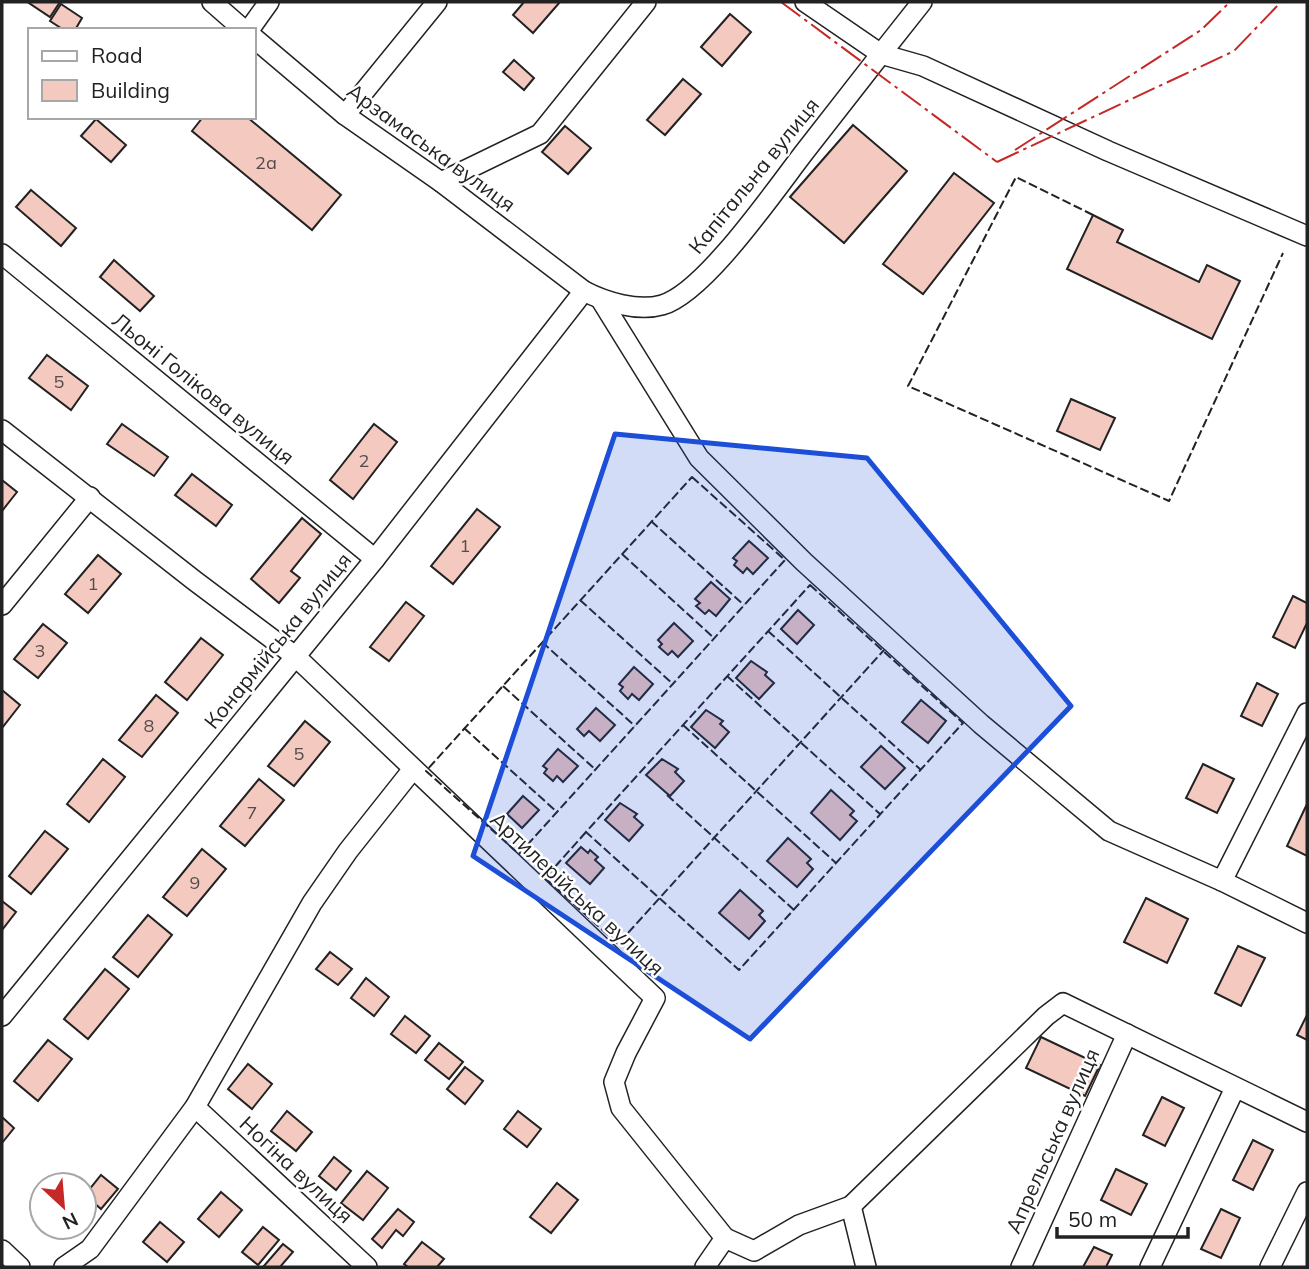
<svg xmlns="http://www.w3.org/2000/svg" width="1309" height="1269" viewBox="0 0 1309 1269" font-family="Mulish,sans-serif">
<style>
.building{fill:#f3c9c0;stroke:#222;stroke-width:2}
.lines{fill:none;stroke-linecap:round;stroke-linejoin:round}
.minor-casing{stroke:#222;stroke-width:22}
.minor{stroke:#fff;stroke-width:19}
.fence{stroke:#222;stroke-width:2;stroke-dasharray:9 3.5;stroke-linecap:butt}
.power{stroke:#c62828;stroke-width:2;stroke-dasharray:24 5 3.5 5;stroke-linecap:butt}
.marked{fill:#1d4ed8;fill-opacity:0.2;stroke:#1d4ed8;stroke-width:5;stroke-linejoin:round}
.labels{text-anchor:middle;stroke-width:5;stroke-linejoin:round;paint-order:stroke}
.number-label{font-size:18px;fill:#564c4a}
.street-label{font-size:21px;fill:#222;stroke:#fff}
</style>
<rect width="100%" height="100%" fill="#fff"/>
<!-- building -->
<g class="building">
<path d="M30,2H60L50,17L29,3Z"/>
<path d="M524,2H560L533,33L513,15Z"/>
<path d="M61,4L82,18L75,30H64L50,21Z"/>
<path d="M730,14L751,32L722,66L701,47Z"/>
<path d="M514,60L534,78L524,90L503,72Z"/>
<path d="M683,79L701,94L665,135L647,120Z"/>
<path d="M203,117H247L341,195L312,230L192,131Z"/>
<path d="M96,119L126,145L111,162L81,136Z"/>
<path d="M853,125L907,171L844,243L790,197Z"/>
<path d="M565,126L591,148L568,174L542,152Z"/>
<path d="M954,173L994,203L923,294L883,264Z"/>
<path d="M31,190L76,228L61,246L16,207Z"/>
<path d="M1093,215L1123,230L1117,242L1199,282L1207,265L1240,281L1212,339L1067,269Z"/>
<path d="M114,260L154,296L140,311L100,277Z"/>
<path d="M47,355L88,386L71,410L29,378Z"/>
<path d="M1071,399L1115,418L1100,450L1057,431Z"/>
<path d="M122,424L168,457L154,476L107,444Z"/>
<path d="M374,424L397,442L353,499L330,480Z"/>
<path d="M192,474L232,505L216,526L175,495Z"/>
<path d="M2,480L17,492L2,511Z"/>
<path d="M477,509L500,527L453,584L431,566Z"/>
<path d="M302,518L321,534L291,571L300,578L279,603L251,579Z"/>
<path d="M749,541L768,558L753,574L747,568L743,573L734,565L737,561L733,558Z"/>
<path d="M98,555L121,574L88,613L65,594Z"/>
<path d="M711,582L730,599L716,616L709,610L705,614L696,606L700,603L695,599Z"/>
<path d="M1293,596L1307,603V623L1295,648L1273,637Z"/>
<path d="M406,602L424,616L389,661L370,647Z"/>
<path d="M798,610L814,625L797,644L781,629Z"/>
<path d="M674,623L693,641L678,657L672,651L668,655L659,647L662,644L658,640Z"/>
<path d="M43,624L67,643L38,678L14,659Z"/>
<path d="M201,638L223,655L187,700L165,682Z"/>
<path d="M751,661L767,672L765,675L774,683L759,699L736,678Z"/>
<path d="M634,667L653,684L639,700L632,694L628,699L620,691L623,687L619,684Z"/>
<path d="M1257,683L1278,694L1262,726L1241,716Z"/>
<path d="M2,690L20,705L2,728Z"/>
<path d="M156,695L178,713L142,757L119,740Z"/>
<path d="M921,700L946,721L928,743L902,722Z"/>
<path d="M596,708L615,725L600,741L589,731L584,736L577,729Z"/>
<path d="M706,710L723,721L720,724L729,732L715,748L691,727Z"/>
<path d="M305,721L330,742L294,786L268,766Z"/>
<path d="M881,746L905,768L885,789L861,767Z"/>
<path d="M558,749L578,766L563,782L557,776L553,781L544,773L547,769L543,766Z"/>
<path d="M103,759L125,777L89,822L67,804Z"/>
<path d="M662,759L678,769L675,772L684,781L670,796L646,775Z"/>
<path d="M1203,764L1234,779L1217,813L1186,798Z"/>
<path d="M259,779L284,800L245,846L220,826Z"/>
<path d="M831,790L854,811L850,815L857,821L840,840L811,813Z"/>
<path d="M523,796L539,810L522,828L507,814Z"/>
<path d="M620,803L637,814L634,817L643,825L629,841L605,820Z"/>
<path d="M1307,804V856L1287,846Z"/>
<path d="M45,831L68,849L31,894L9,876Z"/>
<path d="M788,838L811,859L807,863L813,869L797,887L767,861Z"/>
<path d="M581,847L588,853L590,850L598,857L595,860L604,868L590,884L566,863Z"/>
<path d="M202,849L226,869L187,916L163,897Z"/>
<path d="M740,890L763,911L759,915L765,921L749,939L719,913Z"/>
<path d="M1146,898L1188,919L1167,963L1124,942Z"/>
<path d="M2,901L16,912L2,930Z"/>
<path d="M148,915L172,935L138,977L113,957Z"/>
<path d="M1238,946L1265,958L1241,1006L1215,993Z"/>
<path d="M330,952L352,969L338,985L316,969Z"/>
<path d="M105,969L129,989L88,1039L64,1019Z"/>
<path d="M366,978L389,997L374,1016L351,998Z"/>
<path d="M1307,1015V1040L1297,1035Z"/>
<path d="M405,1016L430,1036L416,1053L391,1034Z"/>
<path d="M1041,1037L1100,1065L1085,1096L1026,1068Z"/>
<path d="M48,1040L72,1059L38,1101L14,1081Z"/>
<path d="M439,1043L463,1062L449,1079L425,1060Z"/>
<path d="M248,1064L272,1084L252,1109L228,1089Z"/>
<path d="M465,1067L483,1081L465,1104L447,1089Z"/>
<path d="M1162,1097L1184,1108L1165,1146L1143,1135Z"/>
<path d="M287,1111L312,1132L296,1151L271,1131Z"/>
<path d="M518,1111L541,1129L527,1147L504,1129Z"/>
<path d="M2,1117L14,1128L2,1143Z"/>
<path d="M1253,1140L1273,1150L1253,1190L1233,1180Z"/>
<path d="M334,1157L351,1171L336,1190L319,1176Z"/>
<path d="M1116,1169L1147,1184L1131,1215L1101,1200Z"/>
<path d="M367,1171L388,1188L363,1220L341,1203Z"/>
<path d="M101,1175L118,1189L101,1209L85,1195Z"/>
<path d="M557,1183L578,1200L551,1233L530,1217Z"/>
<path d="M221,1192L242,1210L219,1237L198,1219Z"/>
<path d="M398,1209L414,1222L403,1236L396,1230L382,1248L372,1239Z"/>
<path d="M1221,1209L1240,1218L1221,1258L1201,1249Z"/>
<path d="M160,1222L184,1242L167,1262L143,1242Z"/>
<path d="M263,1227L279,1240L258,1265L242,1252Z"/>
<path d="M422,1242L444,1259L437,1267H408L404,1264Z"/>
<path d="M283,1244L293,1252L280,1267H263Z"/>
<path d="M1094,1247L1112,1255L1106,1267H1083Z"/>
</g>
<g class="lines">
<defs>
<g id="minor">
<path d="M212,2L244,30"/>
<path d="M805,2L881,54L923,66L1108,151L1307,236"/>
<path d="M249,30L269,2"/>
<path d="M254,38L345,115L441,182L584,291C605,302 638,312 662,305C705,293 777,187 806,150C845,100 883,51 922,2"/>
<path d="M345,115L437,2"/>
<path d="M441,182L540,134L646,2"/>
<path d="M2,254L375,559"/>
<path d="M601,300L699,458L804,562L981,724L1109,831L1222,881L1307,923"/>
<path d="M2,430L195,581L295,656L655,998L626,1053L614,1082L621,1108L725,1238"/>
<path d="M2,605L90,497"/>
<path d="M1222,881L1307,713"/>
<path d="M2,1016L375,559L584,291"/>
<path d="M195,1107L367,1267"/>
<path d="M851,1206L866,1267"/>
<path d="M2,1250L20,1267"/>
<path d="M64,1267L90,1249L195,1107L312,903L348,851L413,769"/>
<path d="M705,1267L725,1238L754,1251L799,1225L851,1206L1046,1016L1063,1003L1307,1122"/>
<path d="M1021,1267L1127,1034"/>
<path d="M1150,1267L1235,1088"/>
<path d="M1270,1267L1307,1192"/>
</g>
</defs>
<!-- minor casing -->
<use href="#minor" class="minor-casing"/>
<!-- minor -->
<use href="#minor" class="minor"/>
<!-- fence -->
<g class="fence">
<path d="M1093,215L1016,177L908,386L1169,501L1283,253"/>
<path d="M692,477L785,560L519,854L426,771Z"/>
<path d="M651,521L744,605"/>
<path d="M622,554L714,638"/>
<path d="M810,585L963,723L739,970L586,832Z"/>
<path d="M580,600L673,684"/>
<path d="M768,631L921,770"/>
<path d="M542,642L635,726"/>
<path d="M727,676L880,814"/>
<path d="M503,686L596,770"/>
<path d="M683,725L836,863"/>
<path d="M464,728L557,812"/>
<path d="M667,795L794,910"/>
<path d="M586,832L545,878L618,944L884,650"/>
</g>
<!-- power -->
<g class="power">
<path d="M781,2L997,162"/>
<path d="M1015,150L1201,30L1230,2"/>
<path d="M997,162L1234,51L1281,2"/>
</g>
</g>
<!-- marked area -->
<path class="marked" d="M615,434L867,458L1071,706L750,1039L473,856Z"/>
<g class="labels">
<!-- number labels -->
<g class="number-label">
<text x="266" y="169">2а</text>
<text x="59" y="388">5</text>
<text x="364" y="467">2</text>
<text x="465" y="552">1</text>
<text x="93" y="590">1</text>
<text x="40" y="657">3</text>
<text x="149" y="732">8</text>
<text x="299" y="760">5</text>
<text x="252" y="819">7</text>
<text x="195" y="889">9</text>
</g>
<!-- street labels -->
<g class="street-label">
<text transform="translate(431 148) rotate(36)" y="7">Арзамаська вулиця</text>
<text transform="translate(754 176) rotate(-51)" y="7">Капітальна вулиця</text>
<text transform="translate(203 389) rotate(39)" y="7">Льоні Голікова вулиця</text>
<text transform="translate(278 641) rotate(-51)" y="7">Конармійська вулиця</text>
<text transform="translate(577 894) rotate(43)" y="7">Артилерійська вулиця</text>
<text transform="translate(1053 1141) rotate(-66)" y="7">Апрельська вулиця</text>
<text transform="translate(296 1170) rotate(43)" y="7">Ногіна вулиця</text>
</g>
</g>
<!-- border -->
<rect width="1309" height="1269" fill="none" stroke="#222222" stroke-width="7"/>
<!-- legend -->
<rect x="28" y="28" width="228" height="91" fill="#ffffff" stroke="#a7a7a7" stroke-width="2"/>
<rect x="42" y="51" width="35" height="10" fill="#ffffff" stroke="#a7a7a7" stroke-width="2"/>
<text x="91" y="63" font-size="21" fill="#222222">Road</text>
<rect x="42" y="80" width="35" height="21" fill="#f3c9c0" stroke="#a7a7a7" stroke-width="2"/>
<text x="91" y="98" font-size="21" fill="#222222">Building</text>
<!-- north arrow -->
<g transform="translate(63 1206) rotate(154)"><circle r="33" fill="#ffffff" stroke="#a7a7a7" stroke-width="2"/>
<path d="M0-5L12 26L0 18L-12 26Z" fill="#c62828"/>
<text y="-10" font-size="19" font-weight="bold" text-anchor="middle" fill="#222222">N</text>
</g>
<!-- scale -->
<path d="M1057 1227v10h131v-10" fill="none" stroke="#222222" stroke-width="3.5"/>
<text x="1068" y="1227" font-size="21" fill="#222222" stroke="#ffffff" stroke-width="5" paint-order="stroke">50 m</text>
</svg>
